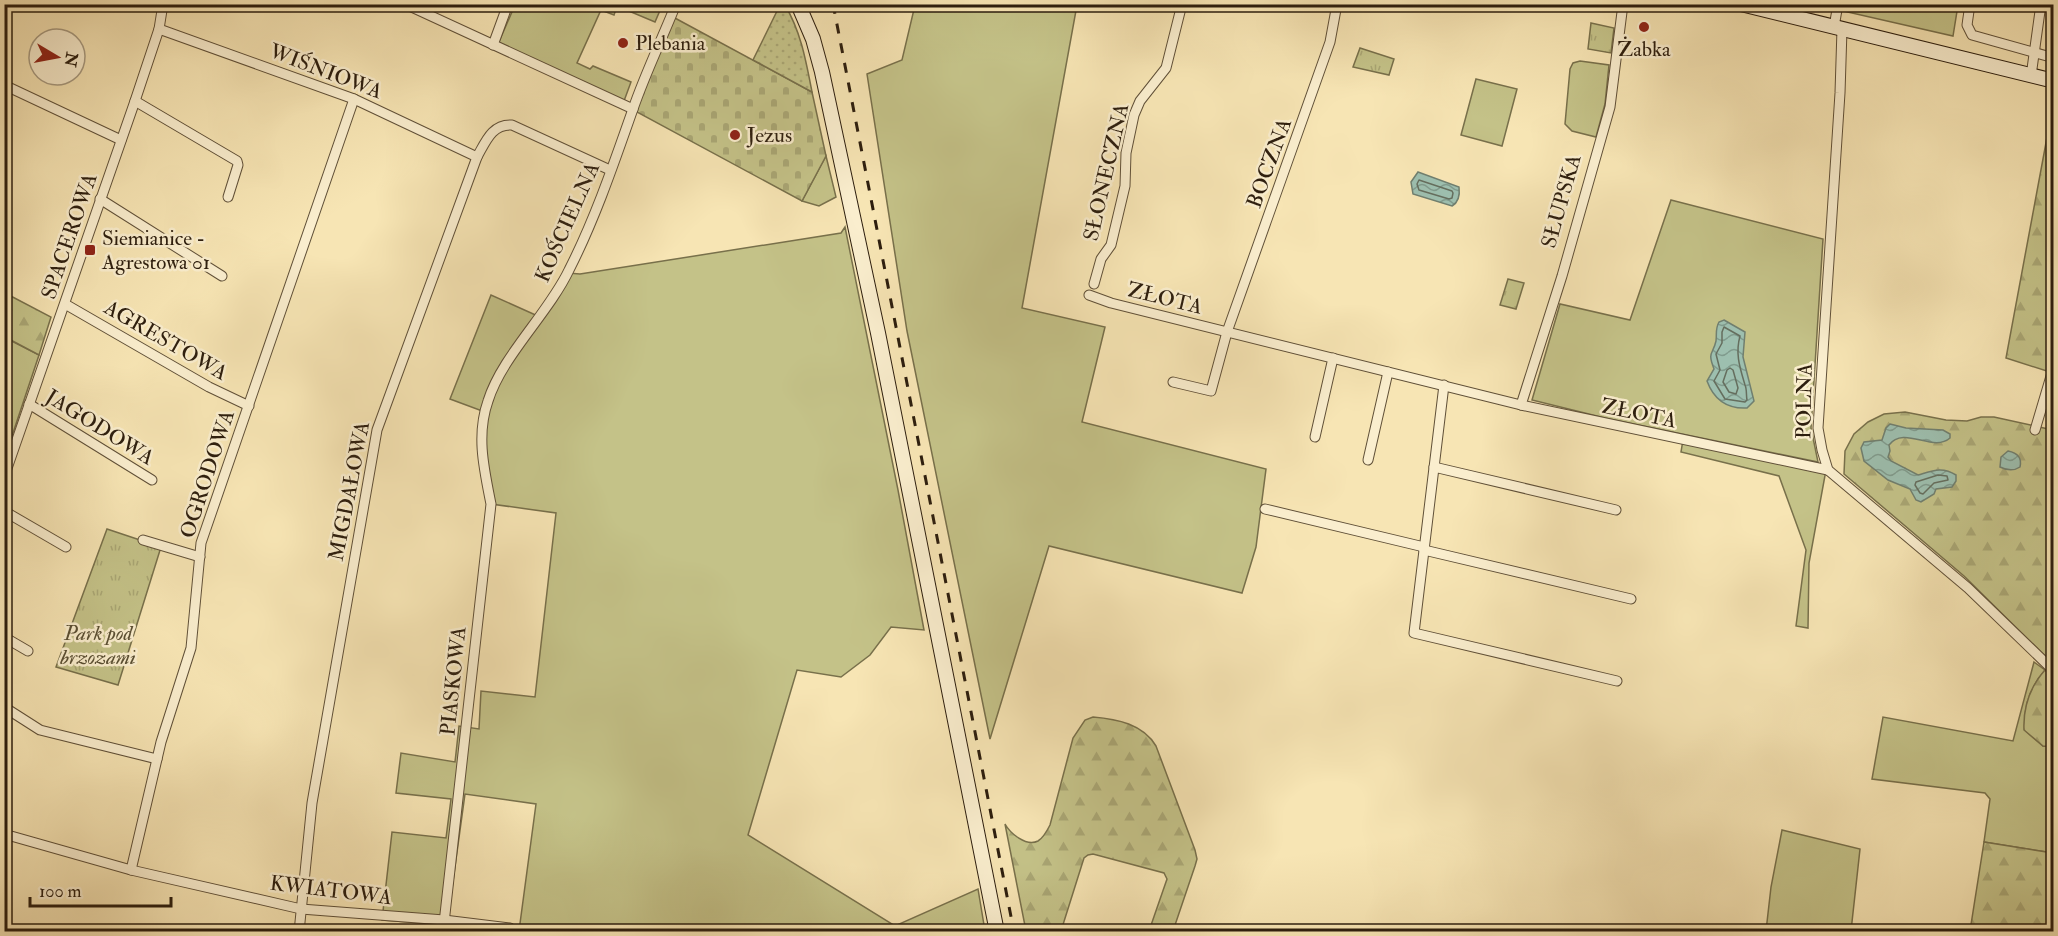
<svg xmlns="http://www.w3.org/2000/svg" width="2058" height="936" viewBox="0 0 2058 936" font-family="'IM FELL Double Pica',serif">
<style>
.grass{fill:#c4c288;stroke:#78704b;stroke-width:1.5}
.forest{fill:url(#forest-firs);stroke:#78704b;stroke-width:1.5}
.cemetery{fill:url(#cemetery-stones);stroke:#78704b;stroke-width:1.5}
.park{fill:url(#park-tufts);stroke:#78704b;stroke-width:1.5}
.garden{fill:url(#garden-dots);stroke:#78704b;stroke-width:1.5}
.water{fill:url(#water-waves);stroke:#707f6f;stroke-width:1.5}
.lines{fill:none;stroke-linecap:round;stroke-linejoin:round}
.shore{stroke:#656e5e;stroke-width:1.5}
.street-casing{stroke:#605038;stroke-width:11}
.secondary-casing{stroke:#2d1e0e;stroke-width:16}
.street{stroke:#faeece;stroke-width:9}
.secondary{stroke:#faeece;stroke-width:14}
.rail{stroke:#2d1e0e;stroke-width:3;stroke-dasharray:10 10;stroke-linecap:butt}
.poi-dot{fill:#8f2418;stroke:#faeece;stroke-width:2}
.labels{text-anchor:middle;stroke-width:5;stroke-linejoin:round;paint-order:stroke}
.poi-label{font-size:21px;fill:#2d1e0e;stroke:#faeece;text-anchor:start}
.street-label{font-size:21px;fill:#2d1e0e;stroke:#faeece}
.park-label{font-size:21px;font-style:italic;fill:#5a4f33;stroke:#faeece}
</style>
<defs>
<pattern id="forest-firs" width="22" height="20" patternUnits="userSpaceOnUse" patternTransform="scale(1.5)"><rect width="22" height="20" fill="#c4c288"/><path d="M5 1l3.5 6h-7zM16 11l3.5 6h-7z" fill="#a9a674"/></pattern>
<pattern id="cemetery-stones" width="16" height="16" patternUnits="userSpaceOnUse" patternTransform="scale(1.5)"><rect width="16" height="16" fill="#c4c288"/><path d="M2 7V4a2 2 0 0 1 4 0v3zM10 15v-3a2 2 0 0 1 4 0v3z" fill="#a9a674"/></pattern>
<pattern id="park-tufts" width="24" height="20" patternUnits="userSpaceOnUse" patternTransform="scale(1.5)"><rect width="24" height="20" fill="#c4c288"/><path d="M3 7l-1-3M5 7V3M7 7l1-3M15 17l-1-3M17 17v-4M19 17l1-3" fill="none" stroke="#a9a674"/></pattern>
<pattern id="garden-dots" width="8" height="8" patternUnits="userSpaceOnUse" patternTransform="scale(1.5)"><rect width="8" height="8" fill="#c4c288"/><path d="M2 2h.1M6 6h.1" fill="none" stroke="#a9a674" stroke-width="1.8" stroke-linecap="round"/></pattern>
<pattern id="water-waves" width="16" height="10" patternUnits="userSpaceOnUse" patternTransform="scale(1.5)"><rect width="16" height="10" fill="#9dbfaf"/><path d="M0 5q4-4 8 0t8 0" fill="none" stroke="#809b8d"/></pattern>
</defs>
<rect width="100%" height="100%" fill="#f7e5b4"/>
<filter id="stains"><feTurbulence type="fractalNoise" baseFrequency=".00333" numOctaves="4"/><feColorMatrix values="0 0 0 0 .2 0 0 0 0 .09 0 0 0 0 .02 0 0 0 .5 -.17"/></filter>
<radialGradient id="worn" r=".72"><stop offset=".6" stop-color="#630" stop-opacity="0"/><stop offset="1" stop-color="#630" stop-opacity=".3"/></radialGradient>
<!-- grass -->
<g class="grass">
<path d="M658,4L661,8L655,22L617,6L614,15L601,10L577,63L590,69L593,66L631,82L624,101L498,44L515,5Z"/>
<path d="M915,5H1077L1022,308L1105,327L1082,422L1266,469L1256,547L1242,593L1049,546L990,739L907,331L867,74L902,60Z"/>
<path d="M1844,5V4L1958,5L1953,36L1843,11Z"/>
<path d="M1580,61L1609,65L1605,104L1596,137L1572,131L1565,124L1570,69L1573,63Z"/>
<path d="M1476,79L1517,89L1502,146L1461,135Z"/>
<path d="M826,156L836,197L819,206L802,201Z"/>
<path d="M1671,200L1823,239L1811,428L1818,462L1605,418L1532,400L1560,304L1630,320Z"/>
<path d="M845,227L898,490L924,630L891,627L870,655L841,677L797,670L748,835L895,926L978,889L985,931H519L536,804L465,794L447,925L382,920L392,832L446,838L451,799L396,793L401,753L455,762L459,726L479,729L481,691L535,697L556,513L491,504L484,470L485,412L450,399L491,295L540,317L568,273L580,274L841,233Z"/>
<path d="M4,337L39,355L5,457L4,456Z"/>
<path d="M1683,440L1826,470L1809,563L1808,628L1796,626L1806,550L1779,476L1681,452Z"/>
<path d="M2034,662L2045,670C2029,688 2023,707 2025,730L2043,746L2053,747V853L1984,842L1990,799L1985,793L1872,779L1883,717L2013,741Z"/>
<path d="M1782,830L1860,849L1851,931H1766L1771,887Z"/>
</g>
<!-- forest -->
<g class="forest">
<path d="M2053,105V373L2006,358Z"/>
<path d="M5,293L51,317L39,355L5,337Z"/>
<path d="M1905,412L1946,420L1967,421L1981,417H1994L2053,430V664L1964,576L1844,474L1845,451L1854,434L1868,422L1884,414Z"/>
<path d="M2045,670L2053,679V747L2043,746L2024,730C2023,707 2029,688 2045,670Z"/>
<path d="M1093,717C1117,719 1143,724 1156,746L1195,850L1197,859L1195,866L1173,931H1149L1167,879L1164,873L1093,854L1088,855L1084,858L1061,931H1026L1005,824C1010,833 1026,847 1038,841C1043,838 1047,831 1050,825L1073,738L1085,720Z"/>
<path d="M1984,842L2053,853V931H1970Z"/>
</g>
<!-- cemetery -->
<path class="cemetery" d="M673,17L812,92L826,156L802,201L635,111Z"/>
<!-- park -->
<g class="park">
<path d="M1591,23L1614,28L1611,53L1588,49Z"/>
<path d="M1360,48L1394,59L1389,75L1353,67Z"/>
<path d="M1508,279L1524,283L1516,309L1500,305Z"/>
<path d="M107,529L161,547L118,685L56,667Z"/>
</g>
<!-- garden -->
<path class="garden" d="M780,5H785C801,32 806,61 812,92L753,60Z"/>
<!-- water -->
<g class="water">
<path d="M1418,172L1459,187C1460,195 1459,202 1452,206L1413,194L1411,182Z"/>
<path d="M1724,320L1745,332L1743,357L1754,401L1747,408C1727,409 1714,400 1707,381L1714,369C1707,351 1713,355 1716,341C1717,334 1715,329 1719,322Z"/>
<path d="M1890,424L1906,428L1943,430L1950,434V438C1933,453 1904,425 1889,445L1890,451L1888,457L1891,461L1918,475C1932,471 1942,466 1956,475V481L1952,487L1936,489L1934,494L1921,502L1916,500L1910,489L1888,480L1864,461L1861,448L1864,442L1882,440L1886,428Z"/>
<path d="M2008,451C2018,453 2022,458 2020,467C2014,471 2006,470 2000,467L2001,457Z"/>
</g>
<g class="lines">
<!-- shore -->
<g class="shore">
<path d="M1419,180L1452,191L1453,193L1452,198L1449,199L1419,190L1417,184Z"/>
<path d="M1724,327L1740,336C1735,354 1740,368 1745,385C1747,389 1746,395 1747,400L1745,402L1725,399L1714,381L1720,370L1716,354L1722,343V332Z"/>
<path d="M1730,368L1733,370L1738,388L1736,394L1729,392L1723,382L1727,370Z"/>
<path d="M1938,475L1947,476L1948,480L1934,483L1923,494L1920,493L1915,485L1916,482Z"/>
</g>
<defs>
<g id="street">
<path d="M405,4L633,109"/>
<path d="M1970,4L1967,25L1972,35L2054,58"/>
<path d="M909,5V4"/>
<path d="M1834,27L1838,4"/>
<path d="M159,29L354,99L477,157"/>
<path d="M1842,29L1840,93L1818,428L1822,450L1828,470L1968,588L2054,671"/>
<path d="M493,45L508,4"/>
<path d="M2031,76L2041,4"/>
<path d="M4,85L121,140"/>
<path d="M135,101L237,161L238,165L228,197"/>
<path d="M100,199L222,276"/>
<path d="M1094,284L1101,259L1111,245L1125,186L1126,153L1134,115L1140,101L1166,68L1182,4"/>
<path d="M1089,295L1111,303L1521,405L1828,470"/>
<path d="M65,304L209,387L249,406"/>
<path d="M1173,382L1211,391L1227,332L1330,42L1337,4"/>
<path d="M1444,385L1414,633L1617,681"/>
<path d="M29,404L152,480"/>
<path d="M1521,405L1562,276L1610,107L1623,4"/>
<path d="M2035,430L2054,366"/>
<path d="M1315,437L1333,358"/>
<path d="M1368,460L1388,372"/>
<path d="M1434,467L1616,510"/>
<path d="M4,477L135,101L159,29L163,4"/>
<path d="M1265,509L1424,547"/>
<path d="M4,511L66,547"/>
<path d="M143,540L200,557"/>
<path d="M1424,550L1631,599"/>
<path d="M4,637L28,651"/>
<path d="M4,707L40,730L157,759"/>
<path d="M4,834L131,870L301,909L444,920L510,928"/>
<path d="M131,870L161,742L191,648L201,543L354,99"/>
<path d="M299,932L312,803L377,430L477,157C486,141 492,124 512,125L610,170"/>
<path d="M443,932L491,504C484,469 476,435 488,401C502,356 548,314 569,270C595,219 614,163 633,109C645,74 662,39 676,4"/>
</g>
<g id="secondary">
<path d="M798,4L813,39L822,72L878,333L997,932"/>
<path d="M1741,4L2054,81"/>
</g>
</defs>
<!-- street casing -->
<use href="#street" class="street-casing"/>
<!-- secondary casing -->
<use href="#secondary" class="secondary-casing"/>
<!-- street -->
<use href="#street" class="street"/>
<!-- secondary -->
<use href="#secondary" class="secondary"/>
<!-- rail -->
<path class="rail" d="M833,4L1014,932"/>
</g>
<!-- markers -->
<g class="poi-dot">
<circle cx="1644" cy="27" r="6"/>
<circle cx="623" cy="43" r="6"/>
<circle cx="735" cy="135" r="6"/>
<rect x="84" y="244" width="12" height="12" rx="3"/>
</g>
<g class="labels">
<!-- poi labels -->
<g class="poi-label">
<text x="635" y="50">Plebania</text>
<text x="1644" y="56" text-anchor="middle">Żabka</text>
<text x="747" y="142">Jezus</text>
<text x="102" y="245">Siemianice -<tspan x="102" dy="24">Agrestowa 01</tspan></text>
</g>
<!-- street labels -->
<g class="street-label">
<text transform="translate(326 71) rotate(21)" y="7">WIŚNIOWA</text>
<text transform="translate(1269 163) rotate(-70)" y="7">BOCZNA</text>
<text transform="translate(1106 172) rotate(-77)" y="7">SŁONECZNA</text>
<text transform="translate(1561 201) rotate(-74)" y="7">SŁUPSKA</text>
<text transform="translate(567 222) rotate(-66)" y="7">KOŚCIELNA</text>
<text transform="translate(69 236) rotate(-71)" y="7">SPACEROWA</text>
<text transform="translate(1165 298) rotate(14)" y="7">ZŁOTA</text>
<text transform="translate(166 340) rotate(30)" y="7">AGRESTOWA</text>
<text transform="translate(1804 401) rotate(-89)" y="7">POLNA</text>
<text transform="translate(1639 413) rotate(12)" y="7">ZŁOTA</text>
<text transform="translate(100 427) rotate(32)" y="7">JAGODOWA</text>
<text transform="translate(207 474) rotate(-72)" y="7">OGRODOWA</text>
<text transform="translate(349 491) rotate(-79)" y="7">MIGDAŁOWA</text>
<text transform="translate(453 681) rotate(-84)" y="7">PIASKOWA</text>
<text transform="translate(331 890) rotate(7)" y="7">KWIATOWA</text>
</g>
<!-- park labels -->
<g class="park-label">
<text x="98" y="640">Park pod<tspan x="98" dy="24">brzozami</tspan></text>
</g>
</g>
<!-- margin -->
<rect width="2058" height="936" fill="none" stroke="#f7e5b4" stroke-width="24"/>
<rect x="6" y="6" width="2046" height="924" fill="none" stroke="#2d1e0e" stroke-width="3"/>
<rect x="12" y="12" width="2034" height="912" fill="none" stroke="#2d1e0e" stroke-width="1.5"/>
<!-- north arrow -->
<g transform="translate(57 57) rotate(100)"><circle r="28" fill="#faeece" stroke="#a89b81" stroke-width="1.5"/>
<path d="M0-4.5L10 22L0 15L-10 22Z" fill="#8f2418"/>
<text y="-9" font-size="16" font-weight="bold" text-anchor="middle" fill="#2d1e0e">N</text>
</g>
<!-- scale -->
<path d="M30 897v9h141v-9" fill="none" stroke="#2d1e0e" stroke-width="3"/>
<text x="39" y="897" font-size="18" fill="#2d1e0e" stroke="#faeece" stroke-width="4.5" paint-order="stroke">100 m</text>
<rect width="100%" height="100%" filter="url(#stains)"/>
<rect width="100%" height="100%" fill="url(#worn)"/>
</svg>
